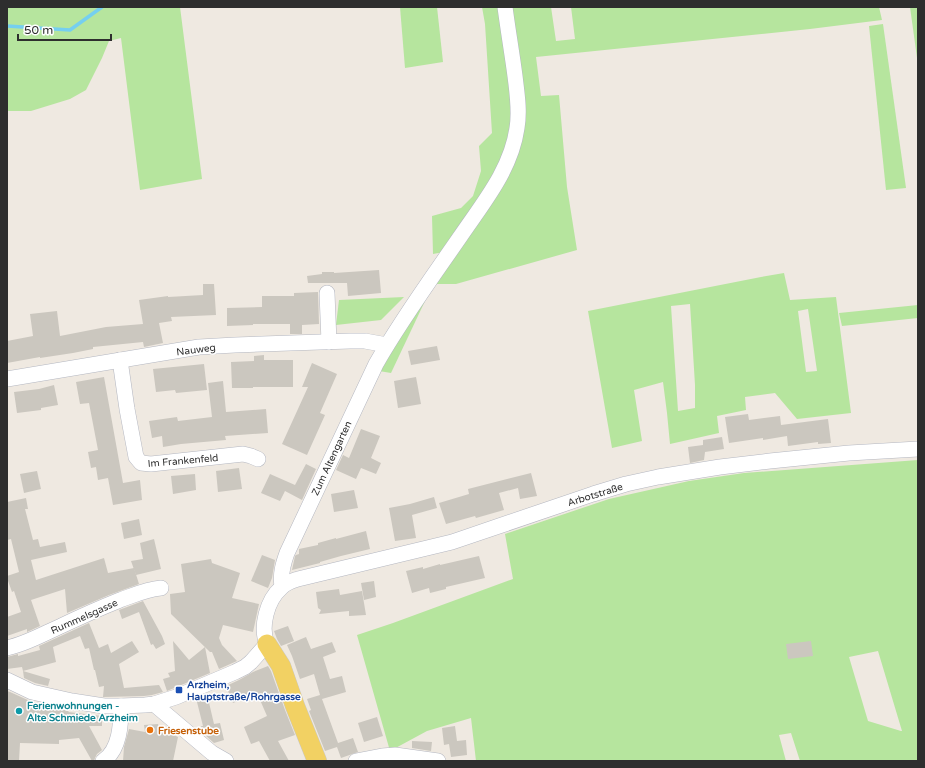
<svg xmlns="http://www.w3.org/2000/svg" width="925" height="768" viewBox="0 0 925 768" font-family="'Varela Round',sans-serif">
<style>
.green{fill:#b6e59e;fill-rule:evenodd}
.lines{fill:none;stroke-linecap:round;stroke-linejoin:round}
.stream{stroke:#75cff0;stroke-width:3.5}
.building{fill:#cbc7bf}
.minor-casing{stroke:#b4b7c1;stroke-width:16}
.major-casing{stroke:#c9c9c9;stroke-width:20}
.minor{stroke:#fff;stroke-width:15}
.major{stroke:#f2d163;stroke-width:19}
.transit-dot{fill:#1a4fb4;stroke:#fff;stroke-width:1.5}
.culture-dot{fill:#0f9aa8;stroke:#fff;stroke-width:1.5}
.food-dot{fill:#e8710a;stroke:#fff;stroke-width:1.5}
.labels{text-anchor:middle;stroke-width:3;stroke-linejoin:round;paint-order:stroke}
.street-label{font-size:10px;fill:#2e2e2e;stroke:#fff}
.transit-label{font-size:10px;font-weight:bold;fill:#164399;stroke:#fff;text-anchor:start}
.culture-label{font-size:10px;font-weight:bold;fill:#0d838f;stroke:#fff;text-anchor:start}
.food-label{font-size:10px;font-weight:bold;fill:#c56008;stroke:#fff;text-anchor:start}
</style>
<rect width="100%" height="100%" fill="#efe9e1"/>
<!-- green -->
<g class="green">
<path d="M7,7H180L202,179L140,190L121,38L109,41L102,58L86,90L70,99L31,111H7Z"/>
<path d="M400,7H437L443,62L405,68Z"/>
<path d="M482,7H551L556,41L575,39L571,7H879L882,20L810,29L536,57L541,96L559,95L567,187L577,250L456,284H433L449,251L433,254L432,216L461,208L473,196L481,171L479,146L492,133L485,24Z"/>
<path d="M910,7H918V65Z"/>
<path d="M883,24L906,188L886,190L869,26Z"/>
<path d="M784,273L790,300L836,297L851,413L797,419L775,393L745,397L746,410L717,416L719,433L670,444L667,413L663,382L634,390L642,441L612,448L588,311L761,277ZM690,304L695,385V408L678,411L671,306ZM808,309L817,371L806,372L798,311Z"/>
<path d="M425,294V301L391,373L379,371Z"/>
<path d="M404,297L381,320L336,325L339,300Z"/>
<path d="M918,305V318L842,326L839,313Z"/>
<path d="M918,460V761H800L791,733L779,735L786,761H476L471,718L427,731L390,751L357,635L393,623L513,579L505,534L609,499L689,481L744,473ZM878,651L902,731H901L868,721L849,657Z"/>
</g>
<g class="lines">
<!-- stream -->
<path class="stream" d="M7,26L70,30L102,7"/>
</g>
<!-- building -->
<g class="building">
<path d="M379,270L381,293L348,296L347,283H308L307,276L322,274V272H334V273Z"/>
<path d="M203,284H214L216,315L171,317L172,321L159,323L163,343L144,347L143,342L93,347V349L73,353L40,358V357L7,363V341L33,336L30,314L57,311L60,336L106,327L143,324L139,300L168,296V297L203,295Z"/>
<path d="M318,292L319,324L302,325V334H290V324H253V325L227,326V308L262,307V296H294V293Z"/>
<path d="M437,346L440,360L411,365L408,351Z"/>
<path d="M264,355V360H293V387H253V388H232L231,362L254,361V356Z"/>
<path d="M312,363L337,374L320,413L325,415L307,455L282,444L308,387H302Z"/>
<path d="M204,364L207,390L176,393L175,390L156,392L153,369Z"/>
<path d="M104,377L123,483L140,480L142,500L113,505L108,478L98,480L96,467L91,468L88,452L98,450L89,403L80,404L76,382Z"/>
<path d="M416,377L421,404L398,408L394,381Z"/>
<path d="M223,381L226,412L266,409L268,433L225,436L226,440L181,444L163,447L162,436L152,438L149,421L177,417L178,421L212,417L208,383Z"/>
<path d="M54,385L58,405L41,408V410L17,413L14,392L39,389Z"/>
<path d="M748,414L749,420L780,416L781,425L828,419L831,443L818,444V442L788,446L787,436L763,440V438L729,443L725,417Z"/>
<path d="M361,429L380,436L371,458L381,463L376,474L361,468L356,479L336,470L343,455L349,458Z"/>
<path d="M722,437L724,449L705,452L704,460L690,463L688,447L703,445V440Z"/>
<path d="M306,464L316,469L302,500L285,491L280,501L261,493L270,474L295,485Z"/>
<path d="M239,468L242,489L218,492L216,471Z"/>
<path d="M37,471L41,489L24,493L20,474Z"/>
<path d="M531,473L537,496L520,499L518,488L499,493L504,510L476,518L475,516L446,524L439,503L469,494L468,489Z"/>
<path d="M195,474L196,490L173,494L171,476Z"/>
<path d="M354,490L358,508L334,512L331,494Z"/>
<path d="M434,497L437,508L412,515L416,538L395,541L389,508L410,504Z"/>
<path d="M26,498L28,509H25L33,540L38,539L40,547L65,542L67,552L31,560L36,580L104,558L108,573L134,568L139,584L109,595L67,613L65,589L31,600L40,626L27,632V629L7,636V617L21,612L14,591L12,592L7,578V576L19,572L11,539L7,540V502Z"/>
<path d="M139,519L142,535L124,539L121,523Z"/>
<path d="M366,531L370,549L341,556L320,562V563L292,570L295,556L296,555L299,554V549L318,545V543L336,538V539Z"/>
<path d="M154,539L161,569L136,575L131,561L143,559L140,543Z"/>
<path d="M262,555L275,560L272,578L268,588L251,581Z"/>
<path d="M479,556L485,578L446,587V589L430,593L429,588L412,593L406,571L423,567V569L440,564V565Z"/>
<path d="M211,559L212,563L240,573L232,598L259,604L253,632L223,625L219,638L222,645L237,661L219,669L212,652H210L171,614L170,594L185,592L181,564Z"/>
<path d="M374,581L376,597L364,600L361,583Z"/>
<path d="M339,589L340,595L362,591L366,615L349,616V611L319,614L321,610L318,608L316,592Z"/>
<path d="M143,601L162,636L165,644L156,649L153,644L151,645L139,612L122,619L119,610Z"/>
<path d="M89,623L99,648L108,644L111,653L132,641L139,652L119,664L124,688L159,685L163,692L152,695L144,696L103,697L104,686L99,687L95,670H94L89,648L85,649L80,636L53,647L56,662L23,671L22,667L7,669V657L18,654V656L40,650L39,646Z"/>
<path d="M288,626L294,641L281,646L277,639L274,631Z"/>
<path d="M306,637L311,649L332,642L336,652L323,657L330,679L342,676L346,692L322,699L338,743L353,738L358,752L341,758L337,747L325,751L309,711L311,710L307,699L320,695L314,674L300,679L292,656L287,645Z"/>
<path d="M173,641L189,660L205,647L210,673L167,691L163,679L170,677L168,673L175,671Z"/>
<path d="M811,641L813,656L788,659L786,644Z"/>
<path d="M268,666L271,671L285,710L295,735L278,741L289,761H270L259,741L251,744L244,727L267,716L257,693L233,703L226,686L239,680L253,672Z"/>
<path d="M23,671L50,679L48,686L35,683L24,678Z"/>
<path d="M7,691L10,692L30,701L69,711L68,712L102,716V726H89L102,750L97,754L95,758L94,761H92L79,738L59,740V744L20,743L19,761H7Z"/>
<path d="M207,694L214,724L220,723L224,740L214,743L203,733L201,726H203L196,698Z"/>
<path d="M377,717L383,736L364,742L358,723Z"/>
<path d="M158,724L159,728L178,737L173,761H123L124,747L129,729L145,732L144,725Z"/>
<path d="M455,726L457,741L466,740L467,755L451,757L449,744L444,745L442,728Z"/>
<path d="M412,741L432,742L431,751L412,748Z"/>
</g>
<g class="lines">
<defs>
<g id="minor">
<path d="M327,293L329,342"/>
<path d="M120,360L127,409L136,457L141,463L151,464L243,454L251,456L258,459"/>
<path d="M7,379L199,347L235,345L350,341H365L387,345"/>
<path d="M282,586C280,574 283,564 287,553L376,364C401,320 431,279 460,237C483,203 511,170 517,128C520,111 517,93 515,76C512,53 508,30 505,7"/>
<path d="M7,648C26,644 43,634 61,626C80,617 100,608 120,600C134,595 147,589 161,588"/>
<path d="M7,680L32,692L72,701L104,706H121L145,705L154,704L176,697L235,672L245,667L251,662L267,644C260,627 267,600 281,588C285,583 292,581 298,579L452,542L593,494L626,484L658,477L720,467L770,461L849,453L918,449"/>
<path d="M154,704L212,753L226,761"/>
<path d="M103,761C120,750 121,724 121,706"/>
<path d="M356,761L382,756L395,755L438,761"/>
</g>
<path id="major" d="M267,644L281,666L295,706L317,761"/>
</defs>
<!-- minor casing -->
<use href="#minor" class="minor-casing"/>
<!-- major casing -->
<use href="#major" class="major-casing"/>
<!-- minor -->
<use href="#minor" class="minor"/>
<!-- major -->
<use href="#major" class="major"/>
</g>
<!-- markers -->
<rect class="transit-dot" x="175" y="686" width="8" height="8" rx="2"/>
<circle class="culture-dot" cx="19" cy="711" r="4"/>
<circle class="food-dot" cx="150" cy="730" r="4"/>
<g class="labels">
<!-- street labels -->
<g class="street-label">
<text transform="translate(196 349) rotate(-7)" y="4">Nauweg</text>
<text transform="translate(331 458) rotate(-65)" y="4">Zum Altengarten</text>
<text transform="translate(183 460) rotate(-5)" y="4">Im Frankenfeld</text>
<text transform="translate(595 494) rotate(-17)" y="4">Arbotstraße</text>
<text transform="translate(84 616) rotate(-24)" y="4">Rummelsgasse</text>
</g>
<!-- transit labels -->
<g class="transit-label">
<text x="187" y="688">Arzheim,<tspan x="187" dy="12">Hauptstraße/Rohrgasse</tspan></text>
</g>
<!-- culture labels -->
<g class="culture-label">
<text x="27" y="709">Ferienwohnungen -<tspan x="27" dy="12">Alte Schmiede Arzheim</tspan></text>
</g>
<!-- food labels -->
<g class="food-label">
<text x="158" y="734">Friesenstube</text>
</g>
</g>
<!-- border -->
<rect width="925" height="768" fill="none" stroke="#2e2e2e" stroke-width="16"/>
<!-- scale -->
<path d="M18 34v6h93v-6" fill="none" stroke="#2e2e2e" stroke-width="2"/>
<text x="24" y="34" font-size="12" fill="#2e2e2e" stroke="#ffffff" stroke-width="3" paint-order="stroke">50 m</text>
</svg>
